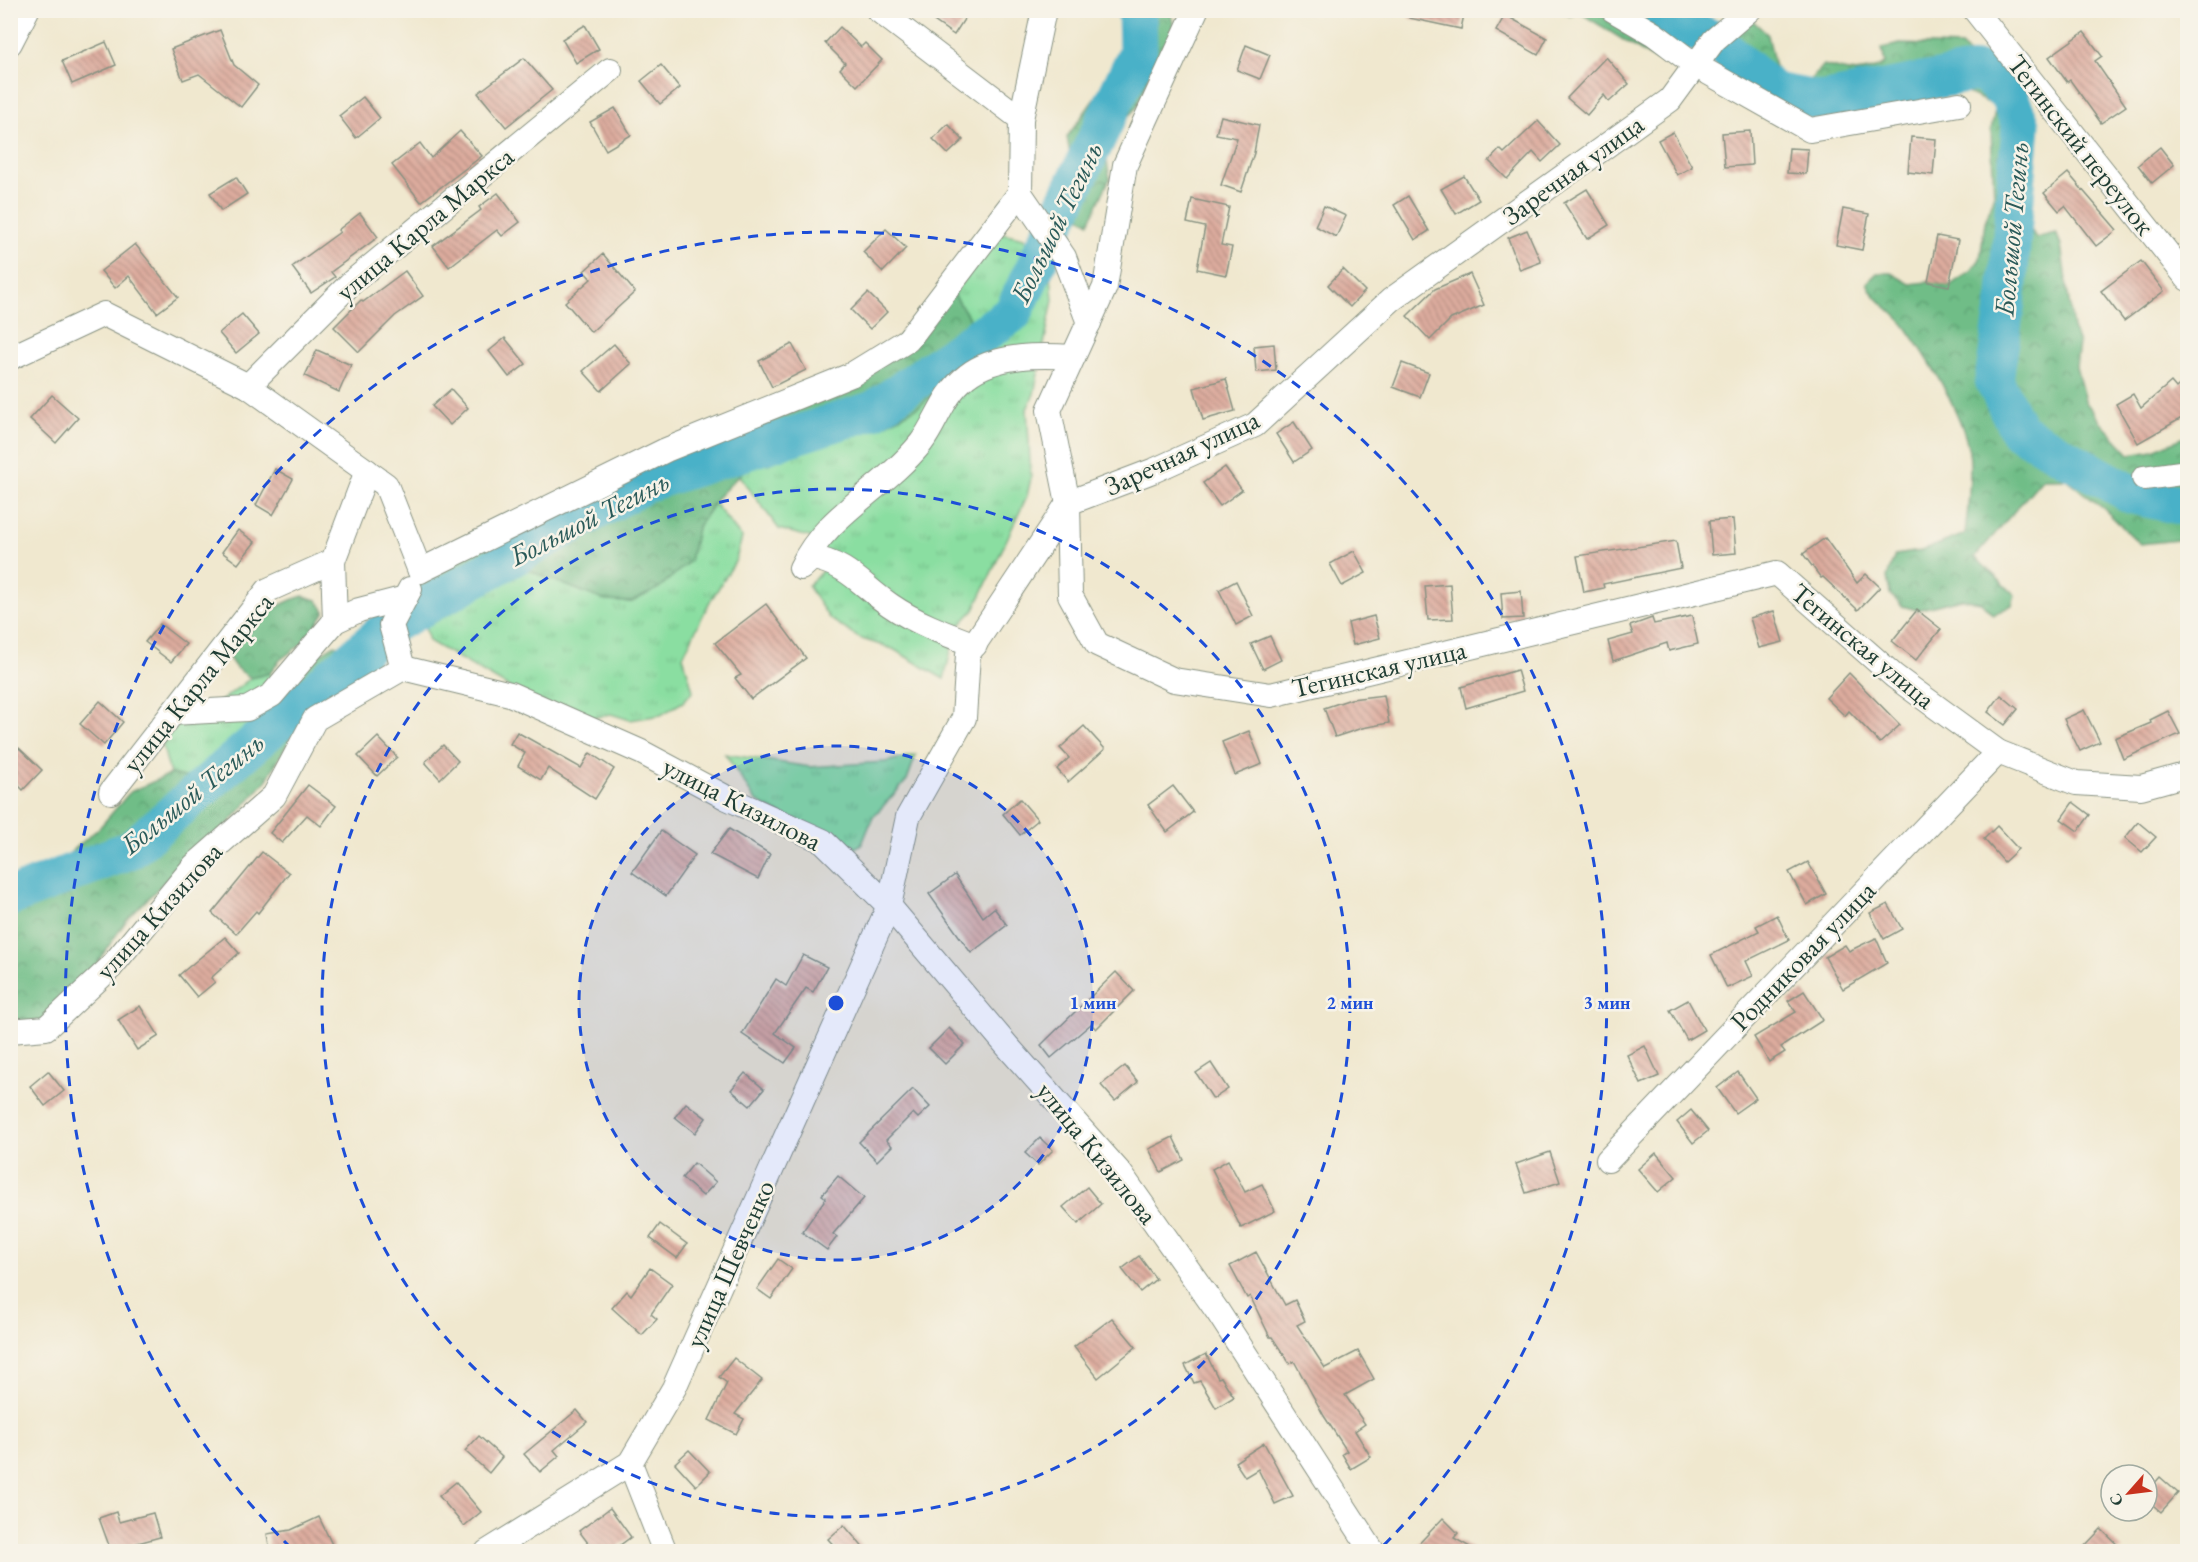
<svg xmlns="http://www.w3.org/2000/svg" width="2198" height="1562" viewBox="0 0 2198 1562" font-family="'EB Garamond',serif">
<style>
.grass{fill:url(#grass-tufts);stroke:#548e6a;stroke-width:1.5}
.forest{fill:url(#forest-crowns);stroke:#477d5e;stroke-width:1.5}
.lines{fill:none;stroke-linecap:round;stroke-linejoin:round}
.river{stroke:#49b1c8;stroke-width:39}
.building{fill:url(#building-back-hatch)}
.minor-casing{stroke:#889282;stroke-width:26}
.minor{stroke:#fff;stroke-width:24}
.ring{fill:none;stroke:#1d4ed8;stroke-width:3;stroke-dasharray:10 8}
.labels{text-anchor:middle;stroke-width:5;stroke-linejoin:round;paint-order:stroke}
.street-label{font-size:27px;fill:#1f3d34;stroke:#f7f3e8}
.water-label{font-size:28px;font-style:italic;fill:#2a5a59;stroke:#f7f3e8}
.centre{fill:#1d4ed8;stroke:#f7f3e8;stroke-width:3}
.ring-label{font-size:18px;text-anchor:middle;font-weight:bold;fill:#1d4ed8;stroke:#f7f3e8;stroke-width:5;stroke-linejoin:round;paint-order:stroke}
</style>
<defs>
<pattern id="grass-tufts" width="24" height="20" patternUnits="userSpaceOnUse" patternTransform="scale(1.5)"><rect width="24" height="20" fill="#8adea1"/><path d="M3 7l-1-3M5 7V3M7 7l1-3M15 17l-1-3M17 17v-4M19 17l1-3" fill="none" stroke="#77bf8b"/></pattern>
<pattern id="forest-crowns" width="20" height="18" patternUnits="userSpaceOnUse" patternTransform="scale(1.5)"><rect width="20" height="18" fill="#6fbd87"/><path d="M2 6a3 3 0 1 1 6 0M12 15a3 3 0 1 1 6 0" fill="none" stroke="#5b9b6f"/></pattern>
<pattern id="building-back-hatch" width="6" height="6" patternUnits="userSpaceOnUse" patternTransform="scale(1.5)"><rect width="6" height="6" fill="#ddac9e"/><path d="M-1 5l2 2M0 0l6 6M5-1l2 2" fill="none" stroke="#b38d82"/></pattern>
</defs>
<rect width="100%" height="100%" fill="#f7f3e8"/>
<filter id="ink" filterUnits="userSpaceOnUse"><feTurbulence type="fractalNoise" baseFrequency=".0167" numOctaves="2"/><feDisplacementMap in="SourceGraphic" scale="12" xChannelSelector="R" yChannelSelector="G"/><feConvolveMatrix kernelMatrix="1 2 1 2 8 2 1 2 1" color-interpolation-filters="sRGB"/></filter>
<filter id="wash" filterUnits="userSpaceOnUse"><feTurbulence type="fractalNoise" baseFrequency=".008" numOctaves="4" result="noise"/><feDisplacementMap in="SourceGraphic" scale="24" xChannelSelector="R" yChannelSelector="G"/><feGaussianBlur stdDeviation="1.35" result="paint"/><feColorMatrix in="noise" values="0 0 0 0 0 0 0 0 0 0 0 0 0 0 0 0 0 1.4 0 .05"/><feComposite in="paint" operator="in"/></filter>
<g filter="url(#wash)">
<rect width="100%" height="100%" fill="#f0e8cf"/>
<!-- grass -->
<g class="grass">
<path d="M1002,233L1024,238L1051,275L1053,300L1034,394L1027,409L1031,478L1027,496L974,610L956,629L944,679L893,649L859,638L829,618L808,586L823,570L817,539L779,529L738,474L750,464H768L826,435L885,425L958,371L973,324L953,293Z"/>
<path d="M714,503L742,538L735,562L709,603L683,656L693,691L683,702L661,715L630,720L611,714L584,720L512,689L429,641L422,617L431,624L475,599L499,574L528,570L606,601L632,602L697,528Z"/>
<path d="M270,673L281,705L233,773L195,779L170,774L162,743L178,725L197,719L251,678Z"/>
<path d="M725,754L810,767L885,762L916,755L907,780L873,817L862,844L848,852L756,801Z"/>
</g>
<!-- forest -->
<g class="forest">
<path d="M1141,11H1170L1175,31L1151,70L1137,107L1103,142L1110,178L1089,223L1054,200L1072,168L1067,137L1120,63L1130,27Z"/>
<path d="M1561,11H1666L1700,28L1694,49L1655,60L1579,12L1570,16Z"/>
<path d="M1752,20L1768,35L1776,72L1787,86L1808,82L1824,65C1849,72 1860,76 1885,64L1882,48L1900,44L1962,46L1996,93V105L2025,108L2034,119L2027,147L2024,218L2036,238L2056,233L2061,245L2073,329L2079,343L2076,367L2085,401L2103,425L2130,454L2153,450L2187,436V539L2140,544L2104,509L2066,479H2042L1975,557L2015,595L2012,605L1993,615L1981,602L1961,599L1917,610L1902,606L1890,594L1887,577L1895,555L1921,551L1965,534C1968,511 1970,488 1970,465C1971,426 1929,359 1906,327C1894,311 1875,302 1867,283L1877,273H1891L1910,284L1928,282L1949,286L1972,270L1980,259L1985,222L1994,197L1991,130L1996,106L1963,91L1934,92L1902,95L1853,112L1828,117H1799L1777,104L1754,84L1722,68L1714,59Z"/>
<path d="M953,293L973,324L958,371L920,406L885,425L826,435L768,464H750L718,497L697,528L690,561L659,588L632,602L606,601L528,570L499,574L475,599L431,624L422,617L391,625L420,571L851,375Z"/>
<path d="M303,596L317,600L325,611L307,640L280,660L270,673L251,678L236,668L226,654C247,630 271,604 303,596Z"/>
<path d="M335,645L364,661L359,677L303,717L266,781L230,822L170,876L126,921L97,963L50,1016L11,1041V881L38,873L64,858L100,827L130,792L170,774L195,779L233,773L288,695L306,662Z"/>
</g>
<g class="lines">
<!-- river -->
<g class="river">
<path d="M1644,10L1714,40L1774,92L1821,101L1981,71L2008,95L2021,125L2007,295L1994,380L2019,431L2133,495L2188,507"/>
<path d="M10,897L132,849L391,625L646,483L874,410L1013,313L1138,52L1137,10"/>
</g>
</g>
<g id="blocks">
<!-- building -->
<g class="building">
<path d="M941,10H970L954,35L934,21Z"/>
<path d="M1410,10H1465L1461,29L1409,18Z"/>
<path d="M1505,15L1547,38L1538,55L1496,31Z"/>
<path d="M585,25L599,49L576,63L562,39Z"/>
<path d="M840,27L861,47L865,43L882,60L857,86L840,69L845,63L825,43Z"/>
<path d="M220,30L234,65L258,85L241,107L199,74L183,80L171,49Z"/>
<path d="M2084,32L2102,56L2095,61L2126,106L2101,123L2070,80L2067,82L2049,57Z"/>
<path d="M106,42L116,65L72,84L62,61Z"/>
<path d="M1246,45L1270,55L1260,79L1237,70Z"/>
<path d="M1606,57L1629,84L1609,102L1604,95L1587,115L1567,98Z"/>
<path d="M524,58L552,90L506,127L478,93Z"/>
<path d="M661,65L680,88L660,104L641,81Z"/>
<path d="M363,97L380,118L356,138L339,116Z"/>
<path d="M615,108L631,135L606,150L590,122Z"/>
<path d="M1221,116L1259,125L1254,153L1241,192L1221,185L1237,138L1216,134Z"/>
<path d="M1538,121L1560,145L1542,162L1533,152L1507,179L1489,161L1500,149L1504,153Z"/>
<path d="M948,124L963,140L948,154L933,139Z"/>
<path d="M460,131L482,156L421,202L392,165L420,143L431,158Z"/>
<path d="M1750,131L1752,165L1725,167L1722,133Z"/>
<path d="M1673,132L1692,167L1677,175L1658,140Z"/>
<path d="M1911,137L1936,139L1933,175L1908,172Z"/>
<path d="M2160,147L2174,165L2152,183L2138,165Z"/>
<path d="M1789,148L1808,149L1806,174L1787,173Z"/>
<path d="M2068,173L2117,230L2096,246L2065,206L2059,211L2044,193Z"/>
<path d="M1464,176L1479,200L1456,214L1441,189Z"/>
<path d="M236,177L247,194L221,211L210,193Z"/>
<path d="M1587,189L1609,225L1587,239L1564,203Z"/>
<path d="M498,193L520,222L502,236L497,230L449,267L433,246L481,210L479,207Z"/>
<path d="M1408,196L1429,231L1415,240L1394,205Z"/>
<path d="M1192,199L1229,207L1221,245L1232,247L1226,275L1197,269L1205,227L1187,223Z"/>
<path d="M1324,206L1346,216L1336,237L1315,226Z"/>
<path d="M1843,209L1869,214L1862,250L1836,245Z"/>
<path d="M360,213L378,237L331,272L335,277L311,293L292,267L340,232L338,230Z"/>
<path d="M886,229L906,248L883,272L863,252Z"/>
<path d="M1527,230L1541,262L1520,270L1508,238Z"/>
<path d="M1937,236L1958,240L1949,286L1928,282Z"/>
<path d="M135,244L178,297L157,313L129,276L115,288L101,271Z"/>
<path d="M603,254L635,292L591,332L565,302L591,279L584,271Z"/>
<path d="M2141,261L2164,291L2124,321L2101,291Z"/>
<path d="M1343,269L1365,291L1350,307L1328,285Z"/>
<path d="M405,271L423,296L395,316L359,352L334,327L361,300L363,302Z"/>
<path d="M1470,274L1484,305L1451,319L1430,340L1407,316L1435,289Z"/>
<path d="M868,293L887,312L870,329L851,310Z"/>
<path d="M242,314L259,334L236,353L219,333Z"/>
<path d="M505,338L526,364L509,377L489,351Z"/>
<path d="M614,344L631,364L601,391L583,371Z"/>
<path d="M792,344L806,370L772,387L759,361Z"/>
<path d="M1274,344L1276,370L1256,372L1254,346Z"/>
<path d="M317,350L351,365L339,392L305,376Z"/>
<path d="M1402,363L1429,373L1420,397L1393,387Z"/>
<path d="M2187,378V415L2138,443L2116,404L2133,394L2141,408L2171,382L2176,388Z"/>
<path d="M1226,379L1235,411L1203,420L1194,388Z"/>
<path d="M451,389L468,408L450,425L432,406Z"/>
<path d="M52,395L78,418L56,443L30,419Z"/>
<path d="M1294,422L1312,450L1294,462L1276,434Z"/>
<path d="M1225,467L1242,490L1220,506L1203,483Z"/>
<path d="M275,469L293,479L273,515L256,505Z"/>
<path d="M1733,519L1736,553L1712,555L1709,521Z"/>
<path d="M238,530L255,542L238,564L222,552Z"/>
<path d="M1825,538L1857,583L1866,574L1880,587L1858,610L1823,577L1821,578L1803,554Z"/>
<path d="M1676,541L1681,568L1603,584L1604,588L1584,592L1577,556Z"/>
<path d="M1354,551L1366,573L1342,586L1330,564Z"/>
<path d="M1236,581L1253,616L1236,625L1219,590Z"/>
<path d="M1450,584L1453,619L1428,620L1425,586Z"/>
<path d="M1521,591L1523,618L1503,619L1501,593Z"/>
<path d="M766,604L806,658L751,699L735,678L741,675L715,643Z"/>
<path d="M1917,610L1941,629L1916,660L1892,641Z"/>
<path d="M1774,611L1783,642L1759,648L1750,618Z"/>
<path d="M1374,616L1380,638L1353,645L1348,623Z"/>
<path d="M1692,616L1698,644L1669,651L1667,643L1613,661L1608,641L1633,634L1630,626L1652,618L1654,624Z"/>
<path d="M160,624L186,644L171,662L145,642Z"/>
<path d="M1270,636L1281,660L1263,669L1251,644Z"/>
<path d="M1517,670L1523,691L1466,708L1461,687Z"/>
<path d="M1849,673L1900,725L1880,743L1849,711L1845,716L1826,698Z"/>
<path d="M1384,695L1389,723L1362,728L1335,737L1324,708L1351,699Z"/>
<path d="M2001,695L2018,709L2005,725L1988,712Z"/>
<path d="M100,701L123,722L104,745L80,724Z"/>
<path d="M2084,710L2100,742L2080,751L2064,719Z"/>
<path d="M2168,711L2180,734L2123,759L2115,738L2151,723L2150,720Z"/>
<path d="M1084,726L1105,749L1068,782L1057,769L1069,758L1060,748Z"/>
<path d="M1249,731L1262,764L1235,775L1222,742Z"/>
<path d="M517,732L581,768L590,753L614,769L595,799L548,768L541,780L518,766L525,753L510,744Z"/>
<path d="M378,737L397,757L377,776L358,756Z"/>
<path d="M443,745L458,761L440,779L425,762Z"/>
<path d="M19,748L42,770L23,790L10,777V757Z"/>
<path d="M308,785L336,806L321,826L307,815L282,843L270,833Z"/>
<path d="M1173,786L1193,812L1167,832L1148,805Z"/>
<path d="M1020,799L1038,820L1020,835L1003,814Z"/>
<path d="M2073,802L2090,815L2078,831L2061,819Z"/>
<path d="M2138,822L2156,837L2142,852L2125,838Z"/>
<path d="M1997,826L2018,849L2004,862L1984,839Z"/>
<path d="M729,829L770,854L758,879L710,854Z"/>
<path d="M661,831L695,855L666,896L632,872Z"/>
<path d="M262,852L289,873L258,913L256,911L236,934L212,913Z"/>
<path d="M1808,862L1826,894L1807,905L1789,872Z"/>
<path d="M955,875L983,917L994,908L1007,925L971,953L929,894Z"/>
<path d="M1888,904L1902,929L1884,939L1870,913Z"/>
<path d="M1777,915L1789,940L1746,961L1753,976L1727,988L1711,955L1759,931L1756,926Z"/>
<path d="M225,937L239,953L211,978L215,982L197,997L179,975Z"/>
<path d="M1876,938L1887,963L1843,989L1825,957L1845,945L1849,951Z"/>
<path d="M803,955L827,967L813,992L806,988L775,1033L796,1048L785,1063L742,1034L776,979L786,986Z"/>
<path d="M1116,972L1134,991L1096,1029L1091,1024L1051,1058L1041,1045Z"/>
<path d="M1804,991L1823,1020L1781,1047L1785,1052L1769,1062L1754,1037L1796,1012L1788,1001Z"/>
<path d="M1688,1000L1704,1030L1687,1040L1670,1010Z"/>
<path d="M140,1006L159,1036L137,1050L118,1020Z"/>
<path d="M949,1028L965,1044L945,1064L929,1048Z"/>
<path d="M1645,1046L1659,1076L1641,1084L1627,1055Z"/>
<path d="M1211,1063L1228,1089L1213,1099L1196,1073Z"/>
<path d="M1125,1066L1138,1082L1115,1101L1101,1085Z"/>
<path d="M48,1071L64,1091L45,1106L30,1086Z"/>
<path d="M1738,1072L1756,1098L1735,1113L1717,1088Z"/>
<path d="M745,1073L764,1089L750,1106L731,1090Z"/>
<path d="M913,1089L930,1107L918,1118L913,1113L886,1140L892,1146L877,1161L859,1142Z"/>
<path d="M686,1103L706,1118L695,1133L675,1117Z"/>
<path d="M1691,1110L1708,1131L1693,1143L1677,1122Z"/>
<path d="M1173,1137L1184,1160L1161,1172L1149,1149Z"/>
<path d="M1040,1138L1053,1150L1038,1165L1025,1153Z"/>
<path d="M1550,1152L1560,1182L1526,1193L1516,1164Z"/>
<path d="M1656,1153L1676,1177L1658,1192L1638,1169Z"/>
<path d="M1228,1160L1245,1192L1262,1184L1275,1211L1241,1228L1212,1169Z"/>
<path d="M694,1163L716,1182L703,1196L682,1178Z"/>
<path d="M838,1176L864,1198L833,1234L837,1237L827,1250L802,1232L826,1198L822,1195Z"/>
<path d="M1087,1187L1101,1204L1078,1224L1063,1207Z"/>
<path d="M660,1224L687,1244L677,1258L650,1238Z"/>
<path d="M1256,1252L1285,1305L1295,1300L1305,1321L1297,1325L1325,1368L1358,1351L1374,1379L1345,1395L1365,1424L1355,1431L1371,1457L1351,1469L1342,1454L1347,1451L1324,1416L1294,1361L1290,1364L1272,1337H1270L1250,1296L1247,1298L1230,1266Z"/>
<path d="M1139,1256L1156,1279L1140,1292L1122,1269Z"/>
<path d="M778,1259L792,1269L771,1299L757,1289Z"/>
<path d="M650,1268L672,1284L651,1314L657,1319L642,1335L612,1308L627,1291L631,1295Z"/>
<path d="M1112,1318L1136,1347L1098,1378L1074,1347Z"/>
<path d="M1206,1354L1218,1378L1221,1377L1234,1397L1216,1408L1200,1381L1194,1383L1185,1365Z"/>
<path d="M734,1358L762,1380L735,1414L744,1419L736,1434L709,1420L727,1383L719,1377Z"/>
<path d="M577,1410L587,1422L554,1450L559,1456L540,1472L524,1454Z"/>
<path d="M479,1436L502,1457L489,1473L465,1451Z"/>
<path d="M1264,1443L1293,1496L1275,1504L1258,1469L1245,1477L1235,1462Z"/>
<path d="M689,1450L710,1472L696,1486L675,1463Z"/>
<path d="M2160,1477L2178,1493L2161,1512L2147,1500V1492Z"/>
<path d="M456,1482L481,1512L464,1526L439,1496Z"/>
<path d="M610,1508L631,1537L612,1551H594L579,1531Z"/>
<path d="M116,1512L119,1522L153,1513L160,1537L127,1546L129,1551H111L99,1518Z"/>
<path d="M319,1517L335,1551H270L267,1534L291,1530Z"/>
<path d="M1443,1518L1458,1533L1454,1538L1477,1551H1412Z"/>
<path d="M844,1525L866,1551H839L828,1539Z"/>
<path d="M2101,1529L2124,1551H2080Z"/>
</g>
</g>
</g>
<g filter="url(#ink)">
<use href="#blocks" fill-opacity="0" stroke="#889282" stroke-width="1.5"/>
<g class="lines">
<defs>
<g id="minor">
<path d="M878,10L1021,119"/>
<path d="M1196,10L1125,165L1105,287L1049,410L1068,503L1070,595L1097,644L1174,680L1271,695L1777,573L1894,676L1998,752L2076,783L2141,787L2188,774"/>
<path d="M1613,10L1654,34L1695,65L1810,130L1959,104"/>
<path d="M1975,10L2188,279"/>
<path d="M10,43L27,10"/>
<path d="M1020,193L1064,257L1089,323"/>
<path d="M10,358L104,314L248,386L386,485L420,571"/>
<path d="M248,386L352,282L610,70"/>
<path d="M2144,478L2188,472"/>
<path d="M1068,503L1155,470L1255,425L1391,300L1670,100L1714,40L1749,10"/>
<path d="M333,561L335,621"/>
<path d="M420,571L666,450L851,375L908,340L1020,193L1021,119L1044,10"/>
<path d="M975,645C946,634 916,623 890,605C862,586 847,563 812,558L801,568C826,514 884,489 921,443C937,422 943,394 967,376C995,354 1040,355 1073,357"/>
<path d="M403,668L391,625L410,589"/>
<path d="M172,713L247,709L272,695L335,621L359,610L405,598"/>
<path d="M111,792L268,590L333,561L367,471"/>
<path d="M10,1031L46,1028L111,967L194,866L274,796L315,719L403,668L510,694L641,752L727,798L823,841L889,906L1008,1047L1120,1173L1218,1312L1373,1552"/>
<path d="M1608,1160L1998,752"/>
<path d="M630,1463L665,1552"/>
<path d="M487,1552L630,1463L674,1388L889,906L908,817L964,718L968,654L1068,503"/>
</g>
</defs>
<!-- minor casing -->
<use href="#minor" class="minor-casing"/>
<!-- minor -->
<use href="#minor" class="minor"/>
</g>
</g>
<!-- distance rings -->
<circle cx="836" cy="1003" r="257" fill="#1d4ed8" fill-opacity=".12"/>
<g class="ring">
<circle cx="836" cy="1003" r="257"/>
<circle cx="836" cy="1003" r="514"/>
<path d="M291 1548A771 771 0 1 1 1381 1548"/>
</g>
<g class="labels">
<!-- street labels -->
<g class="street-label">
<text transform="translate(2081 145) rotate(52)" y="9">Тегинский переулок</text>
<text transform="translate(1573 170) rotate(-36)" y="9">Заречная улица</text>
<text transform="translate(425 224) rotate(-40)" y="9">улица Карла Маркса</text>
<text transform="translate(1182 453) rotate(-25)" y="9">Заречная улица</text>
<text transform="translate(1863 646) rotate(40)" y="9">Тегинская улица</text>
<text transform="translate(1379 669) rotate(-13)" y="9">Тегинская улица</text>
<text transform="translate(198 683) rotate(-51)" y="9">улица Карла Маркса</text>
<text transform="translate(742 804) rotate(27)" y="9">улица Кизилова</text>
<text transform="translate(159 911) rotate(-48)" y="9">улица Кизилова</text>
<text transform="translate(1803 956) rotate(-46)" y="9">Родниковая улица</text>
<text transform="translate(1097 1153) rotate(51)" y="9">улица Кизилова</text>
<text transform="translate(730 1264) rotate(-66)" y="9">улица Шевченко</text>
</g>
<!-- water labels -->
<g class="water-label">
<text transform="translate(1056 222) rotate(-64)" y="10">Большой Тегинь</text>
<text transform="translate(2011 229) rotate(-85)" y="10">Большой Тегинь</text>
<text transform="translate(589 518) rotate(-27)" y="10">Большой Тегинь</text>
<text transform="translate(192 793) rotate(-39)" y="10">Большой Тегинь</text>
</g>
</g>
<circle cx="836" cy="1003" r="9" class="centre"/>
<g class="ring-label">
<text x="1093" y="1009">1 мин</text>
<text x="1350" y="1009">2 мин</text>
<text x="1607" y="1009">3 мин</text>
</g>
<!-- margin -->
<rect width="2198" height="1562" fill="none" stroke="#f7f3e8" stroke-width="36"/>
<!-- north arrow -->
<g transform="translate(2129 1493) rotate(242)"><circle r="28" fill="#f7f3e8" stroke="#a1aaa0" stroke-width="1.5"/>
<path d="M0-4.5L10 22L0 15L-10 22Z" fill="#c8321e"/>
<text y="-9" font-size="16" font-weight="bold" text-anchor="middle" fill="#1f3d34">С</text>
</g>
</svg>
